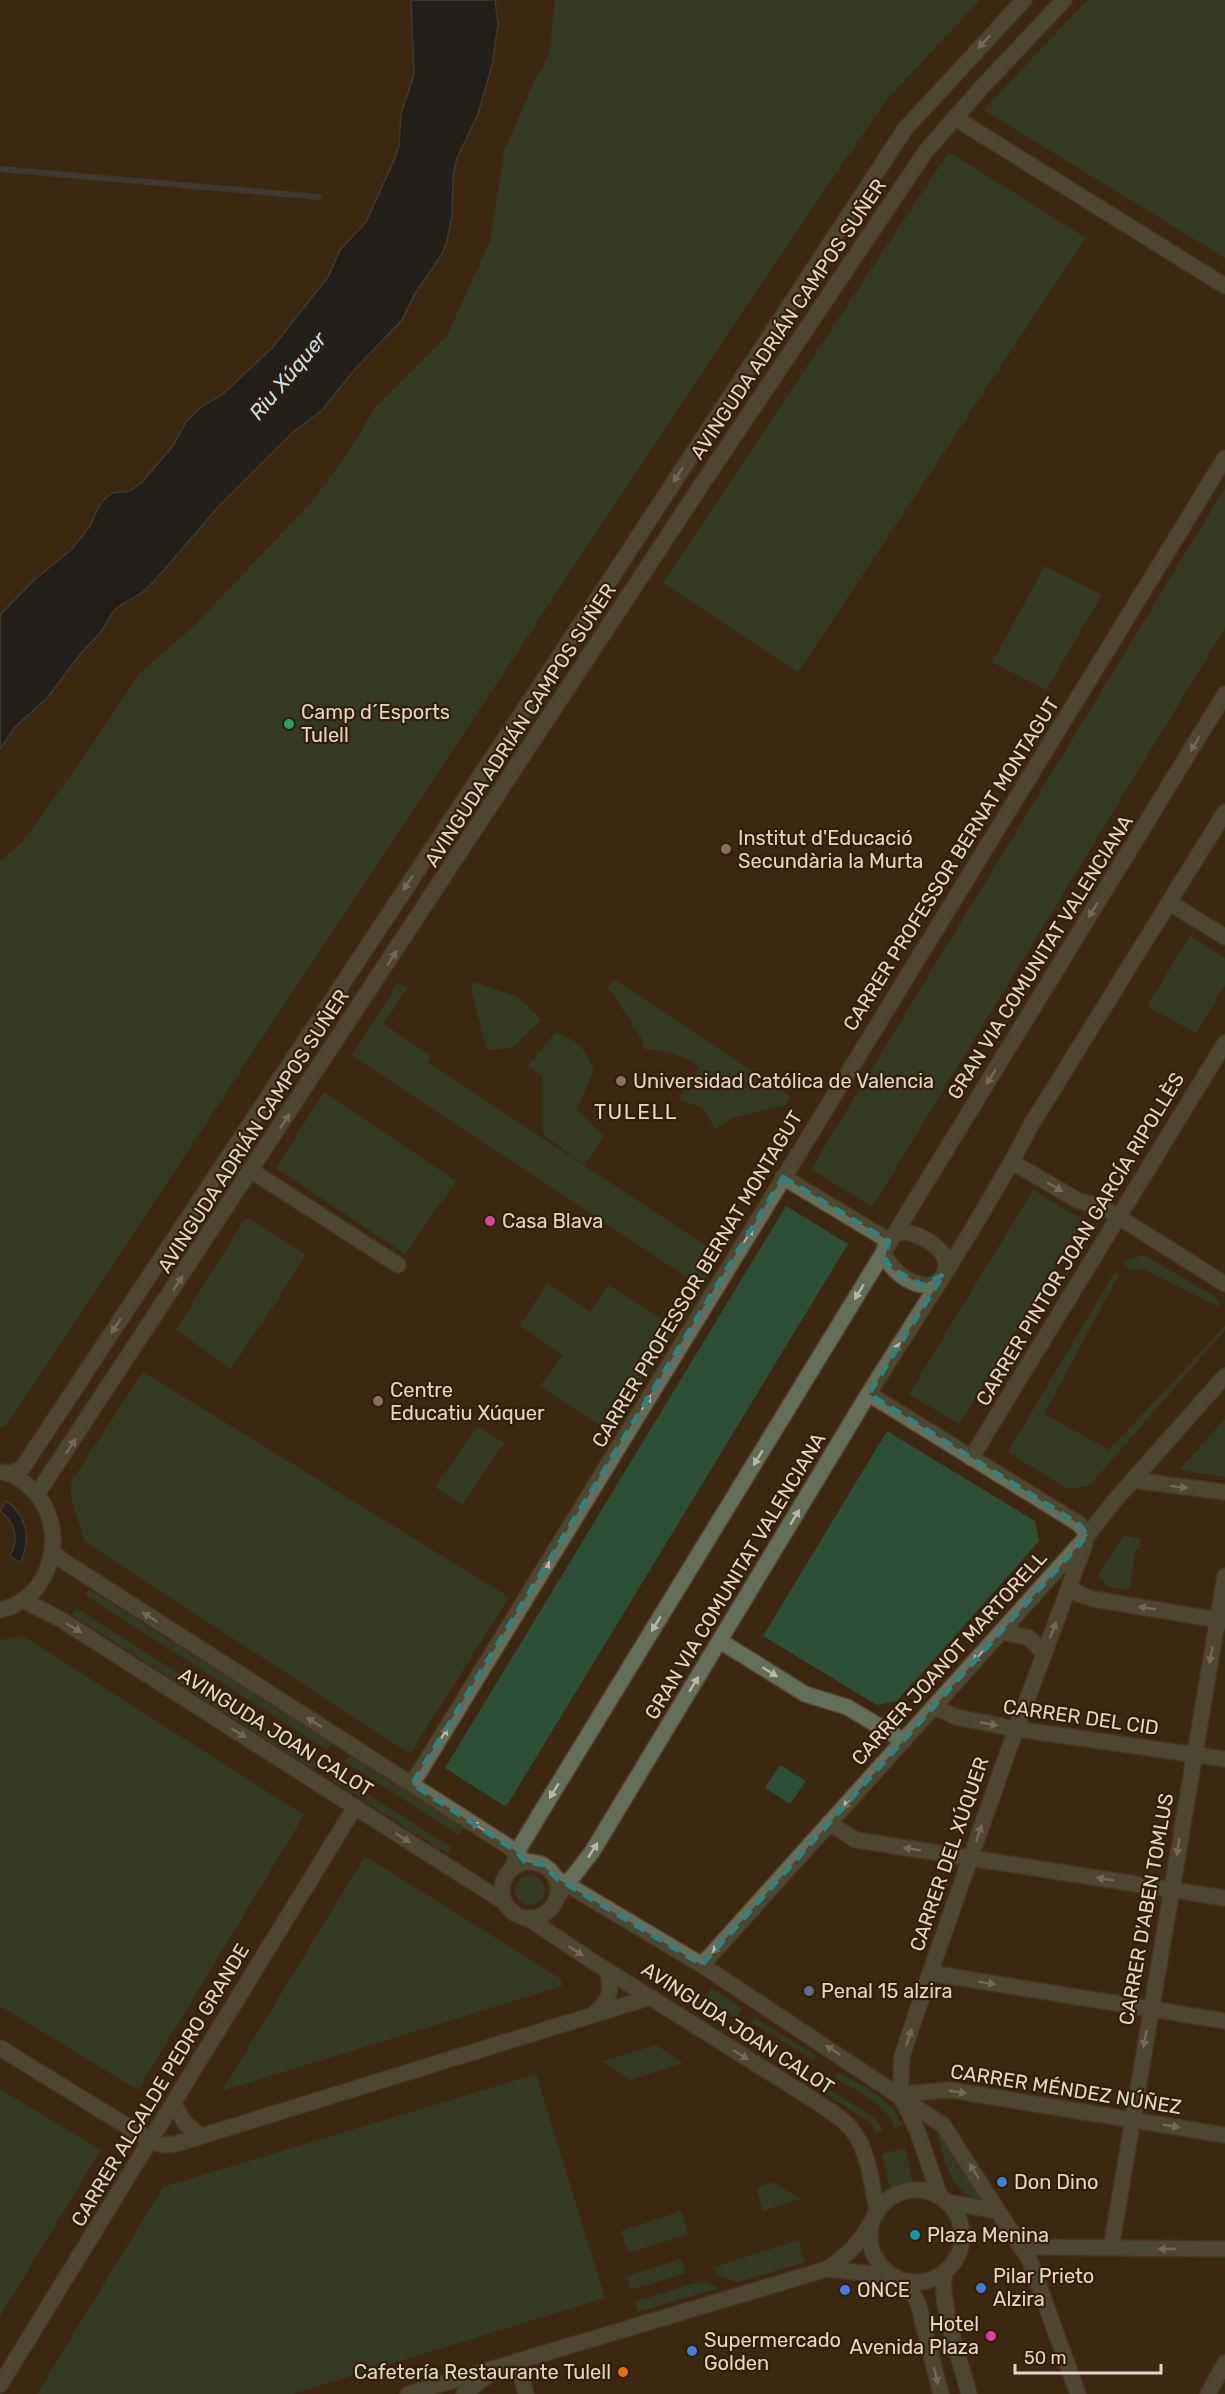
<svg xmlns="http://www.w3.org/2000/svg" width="1225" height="2394" viewBox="0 0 1225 2394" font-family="Rubik,sans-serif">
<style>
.green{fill:#2c4f36}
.water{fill:#001422;stroke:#444e54;stroke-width:1.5}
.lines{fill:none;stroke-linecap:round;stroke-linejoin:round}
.stream{stroke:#444e54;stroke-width:6}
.minor-casing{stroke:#57442e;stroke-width:18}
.minor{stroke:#636e5b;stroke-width:15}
.oneway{fill:#bdb7a7}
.marked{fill:none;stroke:#2f847c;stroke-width:4.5;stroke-dasharray:12 8;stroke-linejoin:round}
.leisure-dot{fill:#2e9e5b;stroke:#321e07;stroke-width:2}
.education-dot{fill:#8d6e63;stroke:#321e07;stroke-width:2}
.hotel-dot{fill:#d1479c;stroke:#321e07;stroke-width:2}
.service-dot{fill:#5c6f8a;stroke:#321e07;stroke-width:2}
.shop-dot{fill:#3f7fe0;stroke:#321e07;stroke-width:2}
.culture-dot{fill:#0f9aa8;stroke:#321e07;stroke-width:2}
.food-dot{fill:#e8710a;stroke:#321e07;stroke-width:2}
.labels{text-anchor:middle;stroke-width:4.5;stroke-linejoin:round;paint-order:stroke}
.street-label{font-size:20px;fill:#e3d6c8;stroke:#321e07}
.poi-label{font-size:20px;fill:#e3d6c8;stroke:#321e07;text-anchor:start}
.water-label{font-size:21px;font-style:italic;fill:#c3e1f4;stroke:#321e07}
.neighbourhood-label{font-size:21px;letter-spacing:1.5px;fill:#e3d6c8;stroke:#321e07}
</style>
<rect width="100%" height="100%" fill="#3c2811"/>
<!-- green -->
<g class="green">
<path d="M555,0H980L886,100L740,315L6,1426L0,1428V862L24,840L90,748L140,673L194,626L315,498L349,451L375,408L447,336L490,241L504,152L533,84L549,55Z"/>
<path d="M1087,0H1225V258L984,110Z"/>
<path d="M949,152L1086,238L798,672L663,583Z"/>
<path d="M1225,488V628L872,1207L811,1169Z"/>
<path d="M1045,566L1102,595L1046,690L992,662Z"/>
<path d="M1190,936L1225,958V985L1196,1033L1147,1006Z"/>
<path d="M614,979L790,1096L786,1105L732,1118L715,1129L703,1108L679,1100L700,1066C682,1054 665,1051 644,1049L642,1039L608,987Z"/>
<path d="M474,982L518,997L541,1020L512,1048L487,1050L471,989Z"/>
<path d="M398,983L407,988L384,1024L431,1056L427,1062L720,1255L700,1286L352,1055Z"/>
<path d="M556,1032C581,1043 581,1045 594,1069L577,1110L604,1136L585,1165L546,1137L542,1126V1076L528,1066Z"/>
<path d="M324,1092L456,1181L405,1254L276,1168Z"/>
<path d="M1033,1190L1083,1220L959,1424L909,1394Z"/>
<path d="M786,1206L848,1244L506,1807L445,1768Z"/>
<path d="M246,1217L305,1254C283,1294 256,1331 231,1369L176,1330Z"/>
<path d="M1144,1255L1219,1299V1307L1143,1269L1130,1270L1123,1262Z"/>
<path d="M1114,1273L1119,1275L1044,1414L1109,1450L1225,1326V1330L1089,1486L1068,1489L1008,1452Z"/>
<path d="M547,1283L590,1312L608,1285L676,1328L609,1431L540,1386L563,1355L520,1326Z"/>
<path d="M143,1372L509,1597L410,1754L84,1541C81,1522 68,1500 71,1482Z"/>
<path d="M1225,1419V1477L1181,1470V1468Z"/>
<path d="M478,1426L504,1443L462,1505L435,1487Z"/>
<path d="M887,1431L1035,1521L1039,1541L897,1701L877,1705L763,1636Z"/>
<path d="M1123,1536L1141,1538L1139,1550H1135L1130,1590L1109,1587L1099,1577L1100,1572Z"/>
<path d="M89,1589L332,1743L327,1750L85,1595Z"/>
<path d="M76,1608L319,1763L314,1770L72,1615Z"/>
<path d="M23,1636L304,1815L138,2090L0,2006V1640Z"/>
<path d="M350,1755L464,1828L459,1835L345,1762Z"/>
<path d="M780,1765L806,1781L790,1804L765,1788Z"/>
<path d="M337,1775L451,1847L447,1854L333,1781Z"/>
<path d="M365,1856L561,1979L562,1986L222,2091Z"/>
<circle cx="530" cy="1890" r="15"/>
<path d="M711,1988L742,2008L736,2018L705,1998Z"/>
<path d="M755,2018L816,2055L813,2060L752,2023Z"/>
<path d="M744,2034L805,2071L801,2077L741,2039Z"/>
<path d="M656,2045L683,2063L630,2080L603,2061Z"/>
<path d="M839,2072C862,2086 892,2098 902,2125L895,2128C886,2103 856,2091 835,2078Z"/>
<path d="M536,2074L605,2298L292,2394H37L163,2187Z"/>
<path d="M827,2088L875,2118L883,2131L876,2133L871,2123L824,2093Z"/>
<path d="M0,2089L101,2150L0,2316Z"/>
<path d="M937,2131L982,2200C951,2195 943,2157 937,2131Z"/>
<path d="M905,2148L913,2183L890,2188L882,2154Z"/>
<path d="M774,2182L800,2199L763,2211L756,2188Z"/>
<path d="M681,2211L688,2234L629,2253L621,2231Z"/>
<path d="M799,2240L805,2262L737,2282L717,2275L714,2267Z"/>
<path d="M681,2259L685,2273L631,2290L627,2276Z"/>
<path d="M708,2283L718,2288L638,2312L635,2302L691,2284Z"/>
</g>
<!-- water -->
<g class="water">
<path d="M411,0H495L498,24L492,65L478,114L457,158L453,176L452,216L447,241L442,254L414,295L402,320L355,369L322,410L292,433L218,507L157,578L143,592L119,606L113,612L100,633L81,653L48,697L15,727L0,749V615L34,580L72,549L90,526L99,506L105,499L112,493L130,491L141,483L173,446L186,422L201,407L223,394L272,348L328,277L340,250L366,222L395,158L399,146L401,114L414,75Z"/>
<path d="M6,1501C28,1515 31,1541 20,1563L10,1556C19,1540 16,1522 0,1511Z"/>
</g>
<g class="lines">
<!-- stream -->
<path class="stream" d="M0,169L319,197"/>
<defs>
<g id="minor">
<path d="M955,118L1225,286"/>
<path d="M1170,903L1225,937"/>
<path d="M1012,1162L1079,1201L1101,1206L1225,1284"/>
<path d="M252,1171L398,1265"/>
<path d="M783,1177L889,1241"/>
<path d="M903,1232C920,1233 952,1250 945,1271C943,1277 939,1282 933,1284C907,1293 858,1244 903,1232Z"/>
<path d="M869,1394L1079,1524L1088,1535"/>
<path d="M971,1458L1225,1043"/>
<path d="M7,1473L17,1471L23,1467L623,560L905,129L1024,0"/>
<path d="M1132,1480L1225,1492"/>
<path d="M37,1494L704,481L926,151L983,86L1064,0"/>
<path d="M53,1552L62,1560L517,1852L523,1860"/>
<path d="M1069,1587L1079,1594L1093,1599L1225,1621"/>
<path d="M23,1600L60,1619L504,1902"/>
<path d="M0,1610C55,1598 70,1525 31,1488C23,1481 13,1474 3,1472"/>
<path d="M1001,1632L1028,1637L1044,1653"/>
<path d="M720,1641L805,1694L847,1707L904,1741"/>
<path d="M934,1707L956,1717L1016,1729L1225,1759"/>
<path d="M412,1784L1225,458"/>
<path d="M829,1823L856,1840L1225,1898"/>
<circle cx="530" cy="1890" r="28"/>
<path d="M513,1868L517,1852L538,1817L1225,694"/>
<path d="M556,1878L702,1965L943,2125L1030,2261L1078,2394"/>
<path d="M557,1897L592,1852C685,1699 776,1545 869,1393C924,1305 983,1218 1031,1125L1225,812"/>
<path d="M528,1918L589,1959L809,2097C823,2107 843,2117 853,2131C868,2150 873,2188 877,2211"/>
<path d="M702,1965L1088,1535L1115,1500L1225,1376"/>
<path d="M930,1973L1225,2021"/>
<path d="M595,2013C611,2000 612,1990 607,1970"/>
<path d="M0,2048L151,2141L163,2145L176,2144L651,1997"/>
<path d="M900,2094L902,2056L930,1973L1011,1743L1085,1544"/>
<path d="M900,2094L950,2090L1225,2135"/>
<path d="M901,2097L917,2130L940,2196"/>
<path d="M173,2103L185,2123L200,2136"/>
<circle cx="916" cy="2236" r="46"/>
<path d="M947,2202L998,2211"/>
<path d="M870,2224C860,2244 845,2257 827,2269L893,2276"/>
<path d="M1021,2247L1225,2249"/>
<path d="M1111,2248L1225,1576"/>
<path d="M945,2271C938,2302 961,2362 969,2394"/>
<path d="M906,2281L918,2303L941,2394"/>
<path d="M517,2361L526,2394"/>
<path d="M0,2385L355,1807"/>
<path d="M408,2394L827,2269"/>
<path d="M464,2394L492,2372"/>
<path d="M1208,2394L1225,2363"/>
</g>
</defs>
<!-- minor casing -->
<use href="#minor" class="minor-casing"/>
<!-- minor -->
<use href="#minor" class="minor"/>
</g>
<!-- one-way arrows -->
<defs><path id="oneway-solid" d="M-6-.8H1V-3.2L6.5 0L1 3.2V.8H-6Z" transform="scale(1.5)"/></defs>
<g class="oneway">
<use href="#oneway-solid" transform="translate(984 42) rotate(133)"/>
<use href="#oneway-solid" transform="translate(678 475) rotate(123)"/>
<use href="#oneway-solid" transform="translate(1195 744) rotate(121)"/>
<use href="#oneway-solid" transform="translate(408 883) rotate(123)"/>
<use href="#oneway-solid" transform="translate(1093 910) rotate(122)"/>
<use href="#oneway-solid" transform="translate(392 958) rotate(-57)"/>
<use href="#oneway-solid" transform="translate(991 1077) rotate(122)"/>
<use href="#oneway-solid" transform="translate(285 1121) rotate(-57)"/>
<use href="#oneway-solid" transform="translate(1055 1187) rotate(30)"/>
<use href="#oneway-solid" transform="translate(748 1235) rotate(-59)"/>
<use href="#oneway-solid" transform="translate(178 1283) rotate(-57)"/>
<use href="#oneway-solid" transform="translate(859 1292) rotate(121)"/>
<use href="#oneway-solid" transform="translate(116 1326) rotate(123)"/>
<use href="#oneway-solid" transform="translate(896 1350) rotate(-58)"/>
<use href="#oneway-solid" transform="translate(646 1402) rotate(-59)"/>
<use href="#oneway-solid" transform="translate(71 1446) rotate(-56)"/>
<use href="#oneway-solid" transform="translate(758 1458) rotate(121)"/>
<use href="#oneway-solid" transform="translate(1179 1487) rotate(6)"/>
<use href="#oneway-solid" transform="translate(795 1517) rotate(-59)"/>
<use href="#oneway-solid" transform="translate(545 1568) rotate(-59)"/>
<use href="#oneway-solid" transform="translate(1147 1608) rotate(-171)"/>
<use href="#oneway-solid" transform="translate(150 1617) rotate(-147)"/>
<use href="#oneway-solid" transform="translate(656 1624) rotate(121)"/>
<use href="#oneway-solid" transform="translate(74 1628) rotate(32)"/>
<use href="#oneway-solid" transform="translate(1053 1630) rotate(-70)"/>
<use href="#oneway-solid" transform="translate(1211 1655) rotate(100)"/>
<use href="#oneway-solid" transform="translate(979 1656) rotate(132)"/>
<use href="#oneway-solid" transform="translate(770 1672) rotate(32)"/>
<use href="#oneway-solid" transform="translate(694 1684) rotate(-59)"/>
<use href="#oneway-solid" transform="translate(314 1722) rotate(-147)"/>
<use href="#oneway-solid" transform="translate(989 1724) rotate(11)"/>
<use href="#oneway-solid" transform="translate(239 1733) rotate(32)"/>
<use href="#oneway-solid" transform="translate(443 1735) rotate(-59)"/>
<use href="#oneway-solid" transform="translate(554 1791) rotate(121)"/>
<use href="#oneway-solid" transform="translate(849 1802) rotate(132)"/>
<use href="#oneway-solid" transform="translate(478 1827) rotate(-147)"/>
<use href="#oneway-solid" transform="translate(979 1833) rotate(-71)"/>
<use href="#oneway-solid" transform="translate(403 1838) rotate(33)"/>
<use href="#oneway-solid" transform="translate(1178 1847) rotate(99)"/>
<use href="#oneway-solid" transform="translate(912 1849) rotate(-171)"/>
<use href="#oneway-solid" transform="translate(593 1850) rotate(-57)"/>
<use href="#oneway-solid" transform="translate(1105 1879) rotate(-171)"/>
<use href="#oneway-solid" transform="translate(718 1947) rotate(132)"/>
<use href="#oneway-solid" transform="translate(576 1951) rotate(34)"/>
<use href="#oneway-solid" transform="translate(987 1983) rotate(9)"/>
<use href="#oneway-solid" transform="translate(909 2037) rotate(-72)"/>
<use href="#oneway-solid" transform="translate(1145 2039) rotate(100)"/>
<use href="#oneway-solid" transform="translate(833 2050) rotate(-147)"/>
<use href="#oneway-solid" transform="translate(741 2055) rotate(32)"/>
<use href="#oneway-solid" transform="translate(958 2092) rotate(8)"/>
<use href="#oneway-solid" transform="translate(1171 2126) rotate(9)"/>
<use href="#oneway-solid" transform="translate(974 2171) rotate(-122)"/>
<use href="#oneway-solid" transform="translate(1167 2249) rotate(-180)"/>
<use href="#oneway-solid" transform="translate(936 2376) rotate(76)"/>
</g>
<!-- marked area -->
<path d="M0 0H1225V2394H0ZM783,1177L889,1241L885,1258L892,1269L923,1285L944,1274L869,1394L1079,1524L1088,1535L702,1965L556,1878L543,1865L525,1862L517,1852L412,1784Z" fill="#3c2811" fill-opacity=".55" fill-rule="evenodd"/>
<path class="marked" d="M783,1177L889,1241L885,1258L892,1269L923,1285L944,1274L869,1394L1079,1524L1088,1535L702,1965L556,1878L543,1865L525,1862L517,1852L412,1784Z"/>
<!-- markers -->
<circle class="leisure-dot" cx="289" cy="724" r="6"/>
<g class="education-dot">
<circle cx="726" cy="849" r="6"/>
<circle cx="621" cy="1081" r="6"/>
<circle cx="378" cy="1401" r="6"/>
</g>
<g class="hotel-dot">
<circle cx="490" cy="1221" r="6"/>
<circle cx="991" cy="2336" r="6"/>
</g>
<circle class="service-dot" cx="809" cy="1991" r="6"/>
<g class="shop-dot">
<circle cx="1002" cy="2182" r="6"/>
<circle cx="981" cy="2288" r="6"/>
<circle cx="845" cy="2290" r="6"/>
<circle cx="692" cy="2351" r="6"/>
</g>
<circle class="culture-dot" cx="915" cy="2235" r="6"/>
<circle class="food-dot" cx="623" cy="2372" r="6"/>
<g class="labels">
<!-- street labels -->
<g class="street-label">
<text transform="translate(788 319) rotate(-56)" y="7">AVINGUDA ADRIÁN CAMPOS SUÑER</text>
<text transform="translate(520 725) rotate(-57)" y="7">AVINGUDA ADRIÁN CAMPOS SUÑER</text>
<text transform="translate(951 864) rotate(-58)" y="7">CARRER PROFESSOR BERNAT MONTAGUT</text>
<text transform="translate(1040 957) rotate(-58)" y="7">GRAN VIA COMUNITAT VALENCIANA</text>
<text transform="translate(253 1131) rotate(-57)" y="7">AVINGUDA ADRIÁN CAMPOS SUÑER</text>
<text transform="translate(1080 1239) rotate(-59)" y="7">CARRER PINTOR JOAN GARCÍA RIPOLLÈS</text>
<text transform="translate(697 1279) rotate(-59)" y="7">CARRER PROFESSOR BERNAT MONTAGUT</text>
<text transform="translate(735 1576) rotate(-59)" y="7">GRAN VIA COMUNITAT VALENCIANA</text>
<text transform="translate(949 1658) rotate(-48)" y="7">CARRER JOANOT MARTORELL</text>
<text transform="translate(1081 1717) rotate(8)" y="7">CARRER DEL CID</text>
<text transform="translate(276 1732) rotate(32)" y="7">AVINGUDA JOAN CALOT</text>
<text transform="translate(949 1854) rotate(-71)" y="7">CARRER DEL XÚQUER</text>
<text transform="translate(1146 1909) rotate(-80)" y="7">CARRER D'ABEN TOMLUS</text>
<text transform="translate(738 2028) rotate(33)" y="7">AVINGUDA JOAN CALOT</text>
<text transform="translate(160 2085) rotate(-59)" y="7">CARRER ALCALDE PEDRO GRANDE</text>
<text transform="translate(1066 2089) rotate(9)" y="7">CARRER MÉNDEZ NÚÑEZ</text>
</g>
<!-- poi labels -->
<g class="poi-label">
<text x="301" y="719">Camp d´Esports<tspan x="301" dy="23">Tulell</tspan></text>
<text x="738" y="845">Institut d'Educació<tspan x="738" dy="23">Secundària la Murta</tspan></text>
<text x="633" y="1088">Universidad Católica de Valencia</text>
<text x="502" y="1228">Casa Blava</text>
<text x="390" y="1397">Centre<tspan x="390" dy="23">Educatiu Xúquer</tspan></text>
<text x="821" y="1998">Penal 15 alzira</text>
<text x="1014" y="2189">Don Dino</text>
<text x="927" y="2242">Plaza Menina</text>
<text x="993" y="2283">Pilar Prieto<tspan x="993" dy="23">Alzira</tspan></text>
<text x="857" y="2297">ONCE</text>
<text x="979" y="2331" text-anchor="end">Hotel<tspan x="979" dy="23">Avenida Plaza</tspan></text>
<text x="704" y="2347">Supermercado<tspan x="704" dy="23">Golden</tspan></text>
<text x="611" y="2379" text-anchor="end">Cafetería Restaurante Tulell</text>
</g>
<!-- water labels -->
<g class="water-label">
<text transform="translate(288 376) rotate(-50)" y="7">Riu Xúquer</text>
</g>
<!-- neighbourhood labels -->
<g class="neighbourhood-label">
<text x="636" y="1119">TULELL</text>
</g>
</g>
<!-- scale -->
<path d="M1015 2364v9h146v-9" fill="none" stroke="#e3d6c8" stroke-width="3"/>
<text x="1024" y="2364" font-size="18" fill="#e3d6c8" stroke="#321e07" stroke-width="4.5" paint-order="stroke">50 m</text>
</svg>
